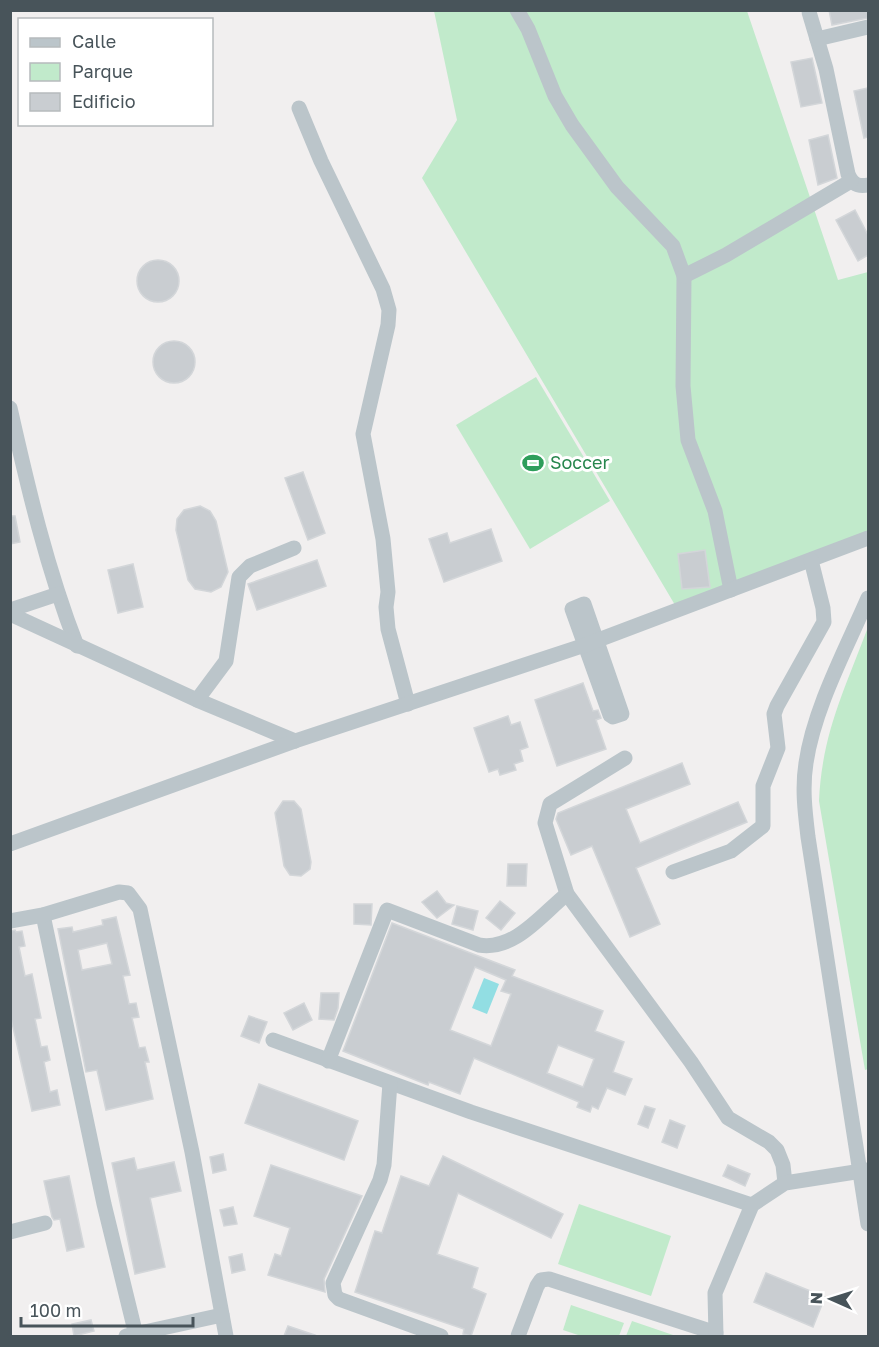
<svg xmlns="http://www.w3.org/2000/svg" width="879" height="1347" viewBox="0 0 879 1347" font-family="'Golos Text',sans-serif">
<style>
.green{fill:#c1eacb}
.water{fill:#92dee3}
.building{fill:#c9cdd1;stroke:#d3d6d9;stroke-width:1.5;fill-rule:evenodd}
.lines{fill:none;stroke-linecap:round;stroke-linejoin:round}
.minor{stroke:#bbc5ca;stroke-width:15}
.labels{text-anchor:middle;stroke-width:6;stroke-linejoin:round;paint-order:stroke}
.leisure-label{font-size:18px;fill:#27864d;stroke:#fff;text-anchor:start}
</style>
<rect width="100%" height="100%" fill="#f1efef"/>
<!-- green -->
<g class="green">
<path d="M434,11H747L838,280L868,272V541L675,605L422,178L457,120Z"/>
<path d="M536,377L610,501L530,549L456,425Z"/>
<path d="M868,627V1069L865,1070L819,801C822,733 845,689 868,627Z"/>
<path d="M579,1204L671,1236L651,1296L558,1264Z"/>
<path d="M571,1305L624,1323L619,1336H581L563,1330Z"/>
<path d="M632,1321L676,1336H626Z"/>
</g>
<!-- water -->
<path class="water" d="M484,978L499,984L487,1014L472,1008Z"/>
<!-- building -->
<g class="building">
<path d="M829,10H868V18L832,25Z"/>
<path d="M812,58L822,103L801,107L791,62Z"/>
<path d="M868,88V137L864,138L854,91Z"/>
<path d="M828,135L837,178L818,185L809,140Z"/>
<path d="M855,210L868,235V255L858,261L836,220Z"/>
<circle cx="158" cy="281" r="21"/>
<circle cx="174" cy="362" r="21"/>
<path d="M303,472L325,533L308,540L285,478Z"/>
<path d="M200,506L210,511L216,521L228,572L221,587L211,592L195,589L188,580L176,530L177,519L184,510Z"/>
<path d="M10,516H15L20,542L10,544Z"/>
<path d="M491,529L502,561L444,582L429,539L447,533L450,543Z"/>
<path d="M705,550L710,587L682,589L678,554Z"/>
<path d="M317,560L326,586L257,610L248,584Z"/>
<path d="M133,564L143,607L118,613L108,570Z"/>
<path d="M583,683L593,711L598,710L601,718L596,720L606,749L557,766L535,700Z"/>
<path d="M508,716L511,725L520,722L528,747L520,750L523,761L514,764L516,770L500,775L498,769L489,772L474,728Z"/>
<path d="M682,763L690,784L626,809L640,843L738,802L747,822L636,868L660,924L630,937L592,846L571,855L556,819L558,813Z"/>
<path d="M283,801H294L301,809L311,862L310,869L301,876L290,875L284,866L275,813Z"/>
<path d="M508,864H527L526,886H507Z"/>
<path d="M437,891L446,903L454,905L437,918L422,902Z"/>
<path d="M500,901L515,913L501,930L486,918Z"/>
<path d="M354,904H372L371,925L354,924Z"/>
<path d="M457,906L478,911L473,930L452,924Z"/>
<path d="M116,917L130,975L123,976L129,1004L136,1003L139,1017L132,1018L139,1048L145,1047L149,1062H145L153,1099L106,1110L97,1070L86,1072L58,929L72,927L73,932L103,925L102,920ZM107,943L112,964L82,970L78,950Z"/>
<path d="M392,923L515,970L512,976L603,1011L595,1031L624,1042L613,1072L632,1079L625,1095L607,1088L598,1109L592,1106L590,1112L577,1107L579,1102L474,1058L460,1094L429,1082L428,1085L343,1051ZM475,967L506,980L501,991L511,994L491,1046L450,1030ZM558,1045L594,1059L583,1087L547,1073Z"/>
<path d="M15,930L16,932L22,931L25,946L19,947L25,976L32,974L41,1018L35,1019L41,1047L47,1046L50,1060L44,1062L50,1092L57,1090L60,1105L32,1111L10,1014V931Z"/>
<path d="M321,993H339L338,1008L334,1020L319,1019Z"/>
<path d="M304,1003L312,1020L293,1030L284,1013Z"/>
<path d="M249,1016L267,1022L259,1043L241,1036Z"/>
<path d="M259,1084L358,1121L344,1160L245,1123Z"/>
<path d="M645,1106L655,1109L648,1128L638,1124Z"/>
<path d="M670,1120L685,1126L677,1148L662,1142Z"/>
<path d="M223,1154L226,1170L213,1173L210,1157Z"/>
<path d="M443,1156L563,1214L551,1238L458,1193L437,1254L478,1268L472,1288L486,1294L471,1336L463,1334L464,1329L355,1292L375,1231L382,1233L401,1176L429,1186Z"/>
<path d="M134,1158L137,1170L174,1162L181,1191L150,1198L165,1267L135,1274L112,1163Z"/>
<path d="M271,1165L362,1196L324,1279L325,1292L268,1275L275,1254L281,1256L290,1228L254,1216Z"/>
<path d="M728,1165L750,1174L745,1186L723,1176Z"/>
<path d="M69,1176L84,1247L67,1251L60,1219L54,1220L52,1217L44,1181Z"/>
<path d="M233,1207L237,1224L224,1226L220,1210Z"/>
<path d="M242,1254L245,1270L232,1273L229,1257Z"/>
<path d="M766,1273L825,1297L813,1327L754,1302Z"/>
<path d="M91,1320L94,1331L74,1336L72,1324Z"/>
<path d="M288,1326L315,1335L314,1336H284Z"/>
</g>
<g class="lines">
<!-- minor -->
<g class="minor">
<path d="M517,10L528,29L555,96L572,125L617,187L673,246L684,276L683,386L688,440L715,511L731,590"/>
<path d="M809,12L826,69L848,174C852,184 858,187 868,185"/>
<path d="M817,39L868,27"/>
<path d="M299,108L321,161L383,289L389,310L388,325L363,434L383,539L388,592L386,607L388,629L408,704"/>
<path d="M684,276L726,255L851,181"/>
<path d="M10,408C28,488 47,569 77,646"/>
<path d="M868,598C846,649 814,708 806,763C802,788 805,812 808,837L868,1224"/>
<path d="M584,604L622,714L613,717L610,715L572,609Z"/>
<path d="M10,610L58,594"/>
<path d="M10,614L197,700L295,741"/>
<path d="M197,700L226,661L239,577L250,566L294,548"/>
<path d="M625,758L550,804L545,823L567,894L691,1062L728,1118L769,1142L777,1150L783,1165L785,1183"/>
<path d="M10,844L295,741L585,645L868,538"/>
<path d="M673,872L731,851L763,826V786L778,748L774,714L777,706L824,622L823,608L811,560"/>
<path d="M43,915L104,1204L136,1335"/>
<path d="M10,921L43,915L119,892L128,893L140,909L192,1152L226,1336"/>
<path d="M273,1040L471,1112L752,1205"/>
<path d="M328,1061L387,910L479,945C515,951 542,914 567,894"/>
<path d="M390,1083L384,1165L380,1180L333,1283L335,1295L339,1299L441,1336"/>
<path d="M10,1232L45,1223"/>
<path d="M126,1336L222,1315"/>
<path d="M518,1336L537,1286L541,1280L549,1279L716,1333"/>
<path d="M716,1336L715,1293L752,1205L785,1183L868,1170"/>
</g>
</g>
<!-- icons -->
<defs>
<symbol id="stadium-bare" viewBox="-9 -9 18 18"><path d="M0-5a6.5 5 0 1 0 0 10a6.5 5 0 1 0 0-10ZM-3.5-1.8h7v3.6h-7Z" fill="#2e9e5b" stroke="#fff" stroke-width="2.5" paint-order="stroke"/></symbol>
</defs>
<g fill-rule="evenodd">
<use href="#stadium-bare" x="518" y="448" width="30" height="30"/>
</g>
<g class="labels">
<!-- leisure labels -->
<g class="leisure-label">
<text x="550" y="469">Soccer</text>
</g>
</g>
<!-- border -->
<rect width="879" height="1347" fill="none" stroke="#48545a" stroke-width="24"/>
<!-- legend -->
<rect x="18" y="18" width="195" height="108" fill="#ffffff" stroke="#b6bbbd" stroke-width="1.5"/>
<rect x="30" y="38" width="30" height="9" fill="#bbc5ca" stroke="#b6bbbd" stroke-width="1.5"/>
<text x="72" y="48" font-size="18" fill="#48545a">Calle</text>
<rect x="30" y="63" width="30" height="18" fill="#c1eacb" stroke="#b6bbbd" stroke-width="1.5"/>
<text x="72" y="78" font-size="18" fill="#48545a">Parque</text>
<rect x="30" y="93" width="30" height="18" fill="#c9cdd1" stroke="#b6bbbd" stroke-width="1.5"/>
<text x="72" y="108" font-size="18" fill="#48545a">Edificio</text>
<!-- north arrow -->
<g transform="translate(831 1299) rotate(273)" stroke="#ffffff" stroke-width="4.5" paint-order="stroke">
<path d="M0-4.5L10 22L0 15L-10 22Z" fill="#48545a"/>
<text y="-9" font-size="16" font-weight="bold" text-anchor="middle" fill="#48545a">N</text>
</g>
<!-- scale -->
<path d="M21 1317v9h172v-9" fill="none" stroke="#48545a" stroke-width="3"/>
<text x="30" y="1317" font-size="18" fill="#48545a" stroke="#ffffff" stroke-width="4.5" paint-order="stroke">100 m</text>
</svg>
